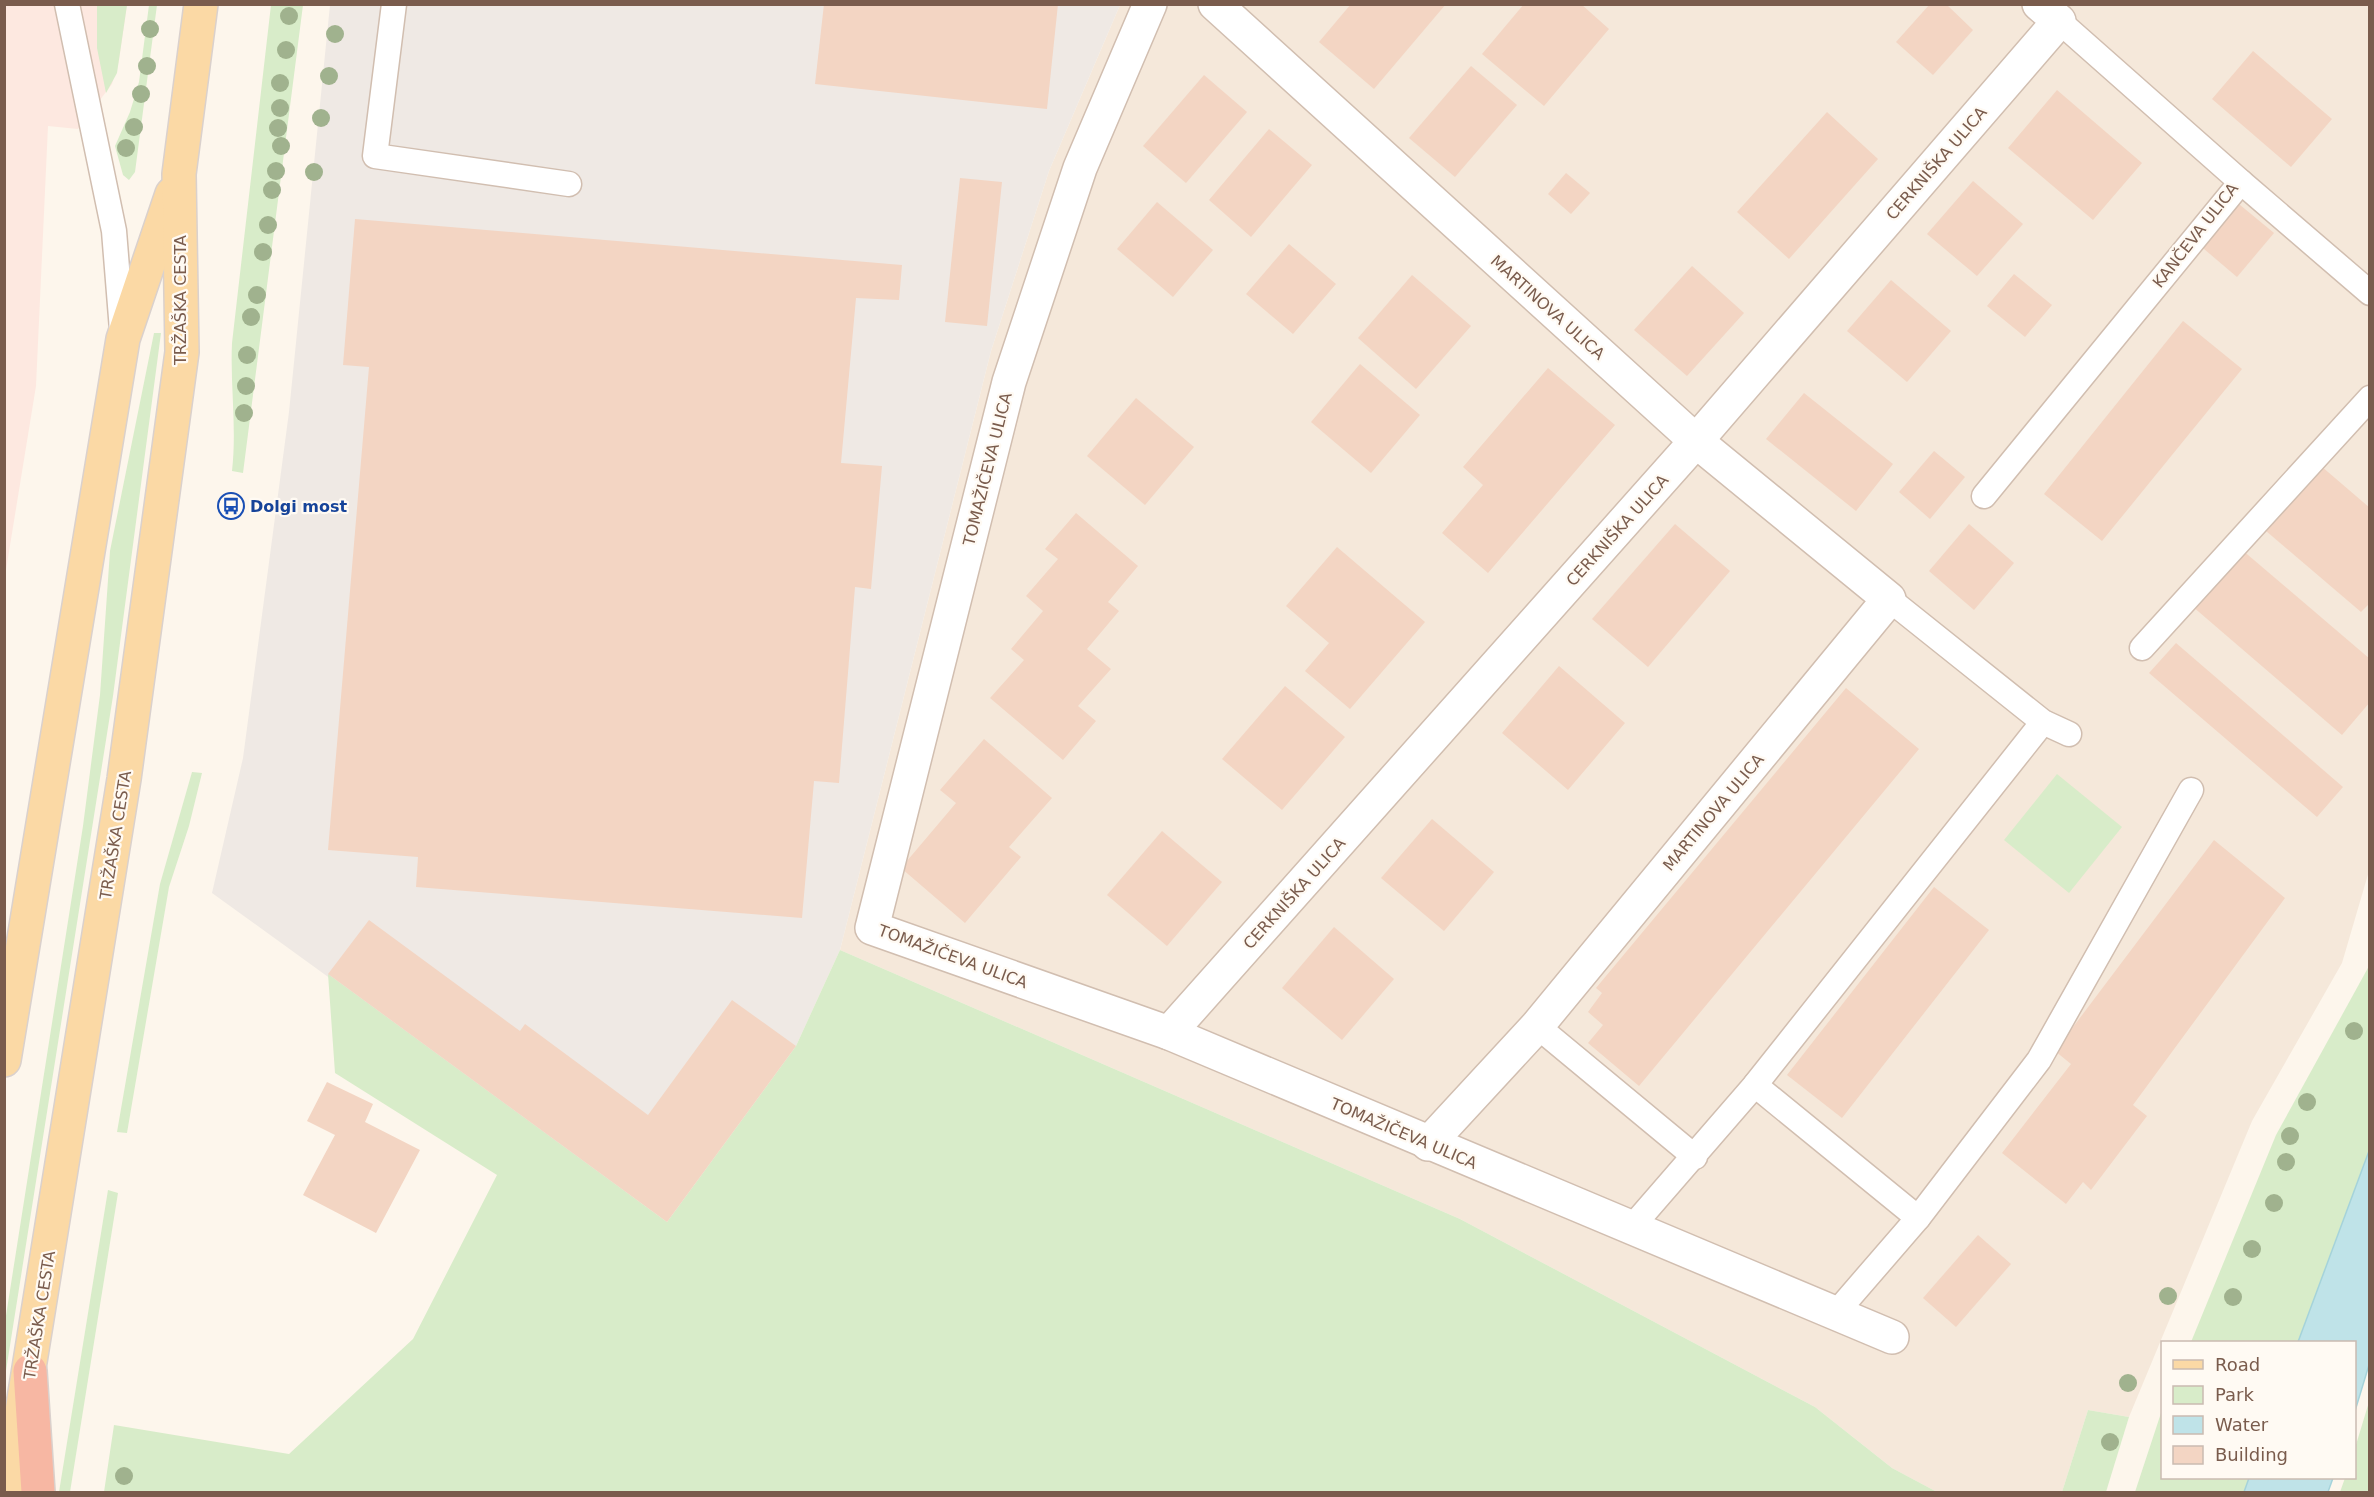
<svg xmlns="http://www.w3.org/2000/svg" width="2374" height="1497" viewBox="0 0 2374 1497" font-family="'DejaVu Sans',sans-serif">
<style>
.residential{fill:#f5e8da}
.commercial{fill:#fde8e0}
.industrial{fill:#efe9e4}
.green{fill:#d8ecc9}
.water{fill:#bfe3e8;stroke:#a5d3da;stroke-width:1.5}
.building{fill:#f3d5c3}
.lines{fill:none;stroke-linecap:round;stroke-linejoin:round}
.lane-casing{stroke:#d1beb0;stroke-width:27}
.street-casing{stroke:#d1beb0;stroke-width:36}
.primary-casing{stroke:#dad1cd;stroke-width:36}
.highway-casing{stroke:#dad1cd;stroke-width:36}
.lane{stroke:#fff;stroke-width:24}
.street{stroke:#fff;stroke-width:33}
.primary{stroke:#fbd9a5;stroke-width:33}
.highway{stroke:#f7b7a3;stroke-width:33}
.tree{fill:#a0b28e}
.labels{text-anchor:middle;stroke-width:4.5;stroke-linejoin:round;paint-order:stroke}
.street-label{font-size:16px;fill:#7a5c4d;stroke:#fffaf3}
.transit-label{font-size:16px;font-weight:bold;fill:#164399;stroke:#fffaf3;text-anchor:start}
</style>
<rect width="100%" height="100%" fill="#fdf6ec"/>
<!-- residential -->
<path class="residential" d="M1120,5H2369V871L2342,963L2252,1121L2129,1417L2088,1410L2062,1492H1937L1892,1468L1815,1407L1460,1219L840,950L991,351L1049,171Z"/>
<!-- commercial -->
<path class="commercial" d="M5,5H127L119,60L112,84L78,129L48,126L36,386L5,576Z"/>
<!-- industrial -->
<path class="industrial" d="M330,5H1120L1049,171L991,351L840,950L796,1046L667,1222L212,893L243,758L289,412Z"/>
<!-- green -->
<g class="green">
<path d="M97,5H127L117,73L106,93L97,48Z"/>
<path d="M149,5H157L135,172L129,180L123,175L115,146L130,112L139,82Z"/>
<path d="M271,5H303L243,473L232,471C237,427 230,386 232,343Z"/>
<path d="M154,333H161L113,696L5,1377V1322L83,826L100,695L110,551Z"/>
<path d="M192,772L202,773L189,826L169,887L127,1133L117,1132L160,884Z"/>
<path d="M2057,774L2122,827L2069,893L2004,840Z"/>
<path d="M840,950L1460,1219L1815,1407L1892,1468L1937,1492H104L114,1425L289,1454L413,1339L497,1175L335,1073L328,974L667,1222L796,1046Z"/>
<path d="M2369,966V1151L2298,1342H2191L2276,1135Z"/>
<path d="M108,1190L118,1193L70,1492H59Z"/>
<path d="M2369,1402V1492H2340L2345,1478H2354L2355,1448Z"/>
<path d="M2088,1410L2129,1417L2106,1492H2062Z"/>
<path d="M2162,1410V1478H2249L2244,1492H2135Z"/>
</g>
<!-- water -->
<g class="water">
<path d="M2369,1151V1365L2355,1411L2354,1342H2298Z"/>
<path d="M2249,1478H2333L2328,1492H2244Z"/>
</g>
<!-- building -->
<g class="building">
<path d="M824,4H1058L1047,109L815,84Z"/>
<path d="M1351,4H1446L1374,89L1319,42Z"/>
<path d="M1524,4H1581L1609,29L1544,106L1482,54Z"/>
<path d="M1930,4H1946L1973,30L1933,75L1896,42Z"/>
<path d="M2253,51L2332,119L2291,167L2212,99Z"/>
<path d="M1471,66L1517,105L1455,177L1409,138Z"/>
<path d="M1204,75L1247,112L1186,183L1143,146Z"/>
<path d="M2057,90L2142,163L2093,220L2008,148Z"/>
<path d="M1827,112L1878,159L1789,259L1737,212Z"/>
<path d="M1269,129L1312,165L1251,237L1209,200Z"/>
<path d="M1566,173L1590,193L1571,214L1548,194Z"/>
<path d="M960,178L1002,182L987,326L945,322Z"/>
<path d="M1973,181L2023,224L1977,276L1927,234Z"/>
<path d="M2234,200L2274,233L2237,277L2197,243Z"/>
<path d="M1157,202L1213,250L1173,297L1117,249Z"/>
<path d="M355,219L902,265L899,300L856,298L841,463L882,466L871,589L855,587L839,783L814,781L802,918L416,887L418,857L328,850L369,367L343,365Z"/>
<path d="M1289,244L1336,284L1293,334L1246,294Z"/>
<path d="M1692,266L1744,313L1687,376L1634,330Z"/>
<path d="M2014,274L2052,305L2025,337L1987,306Z"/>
<path d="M1412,275L1471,326L1416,389L1358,338Z"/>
<path d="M1891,280L1951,331L1907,382L1847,331Z"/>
<path d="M2183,321L2242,369L2102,541L2044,494Z"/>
<path d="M1360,364L1420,415L1371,473L1311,422Z"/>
<path d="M1548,368L1615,425L1488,573L1442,533L1483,485L1463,467Z"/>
<path d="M1804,393L1893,464L1856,511L1766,439Z"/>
<path d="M1136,398L1194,447L1145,505L1087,456Z"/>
<path d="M1934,451L1965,477L1930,519L1899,492Z"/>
<path d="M2314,460L2370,508V603L2361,612L2259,525Z"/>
<path d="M1076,513L1138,566L1108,602L1119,611L1087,649L1111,669L1078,706L1096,721L1063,760L990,698L1024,660L1011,649L1043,611L1026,596L1058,559L1045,549Z"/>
<path d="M1675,524L1730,571L1648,667L1592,619Z"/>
<path d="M1969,524L2014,563L1974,610L1929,571Z"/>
<path d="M1337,547L1425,622L1350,709L1305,671L1329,643L1286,606Z"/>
<path d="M2241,549L2370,659V702L2342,735L2192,606Z"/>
<path d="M2176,643L2343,787L2317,817L2149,673Z"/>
<path d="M1559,666L1625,723L1568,790L1502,733Z"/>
<path d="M1285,686L1345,737L1282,810L1222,759Z"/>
<path d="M1846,688L1919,749L1639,1086L1588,1043L1603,1025L1588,1012L1602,993L1596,988Z"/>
<path d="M984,739L1052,798L1009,847L1021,857L965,923L901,868L956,803L940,790Z"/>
<path d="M1432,819L1494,872L1444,931L1381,878Z"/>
<path d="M1162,831L1222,882L1167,946L1107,895Z"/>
<path d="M2214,840L2285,898L2133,1105L2147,1116L2091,1190L2083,1182L2066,1204L2002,1153L2071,1064L2055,1051Z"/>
<path d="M1934,887L1989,930L1842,1118L1787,1075Z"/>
<path d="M369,920L520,1031L525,1024L648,1115L732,1000L796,1046L667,1222L328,974Z"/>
<path d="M1334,927L1394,979L1342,1040L1282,988Z"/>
<path d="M327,1082L373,1104L365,1122L420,1150L376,1233L303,1195L335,1135L307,1121Z"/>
<path d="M1978,1235L2011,1264L1956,1327L1923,1298Z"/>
</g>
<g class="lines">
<defs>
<g id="lane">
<path d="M67,4L114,231L122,330"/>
<path d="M394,4L375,156L569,184"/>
<path d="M2241,182L2370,293"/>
<path d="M1984,496L2241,182L2059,21"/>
<path d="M1889,599L2043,722L2069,734"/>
<path d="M2142,648L2370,398"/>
<path d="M1537,1026L1695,1157"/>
<path d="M1755,1085L1918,1218"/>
<path d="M1631,1228L1755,1085L2043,722"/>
<path d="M1835,1314L1918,1218L2039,1060L2191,790"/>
</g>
<g id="street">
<path d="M1150,4L1080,168L1009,382L872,928L1169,1033L1892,1337"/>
<path d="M1215,4L1696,441L1889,599L1537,1026L1428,1144"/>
<path d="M1169,1033L1696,441L2059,21L2039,4"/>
</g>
<g id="primary">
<path d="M4,1060L123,339L172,194"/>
<path d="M9,1492L124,779L182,352L179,174L201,4"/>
</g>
<path id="highway" d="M30,1371L38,1492"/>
</defs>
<!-- lane casing -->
<use href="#lane" class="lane-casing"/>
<!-- street casing -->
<use href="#street" class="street-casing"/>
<!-- primary casing -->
<use href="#primary" class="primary-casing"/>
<!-- highway casing -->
<use href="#highway" class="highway-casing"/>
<!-- lane -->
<use href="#lane" class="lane"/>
<!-- street -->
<use href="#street" class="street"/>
<!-- primary -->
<use href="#primary" class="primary"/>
<!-- highway -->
<use href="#highway" class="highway"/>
</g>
<!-- trees -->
<g class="tree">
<circle cx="289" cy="16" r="9"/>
<circle cx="150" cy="29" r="9"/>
<circle cx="335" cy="34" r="9"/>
<circle cx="286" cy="50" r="9"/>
<circle cx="147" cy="66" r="9"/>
<circle cx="329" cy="76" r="9"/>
<circle cx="280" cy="83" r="9"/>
<circle cx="141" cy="94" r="9"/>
<circle cx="280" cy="108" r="9"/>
<circle cx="321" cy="118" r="9"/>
<circle cx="134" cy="127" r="9"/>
<circle cx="278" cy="128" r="9"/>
<circle cx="281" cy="146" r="9"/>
<circle cx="126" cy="148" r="9"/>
<circle cx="276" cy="171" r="9"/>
<circle cx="314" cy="172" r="9"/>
<circle cx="272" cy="190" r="9"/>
<circle cx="268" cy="225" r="9"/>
<circle cx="263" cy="252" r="9"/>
<circle cx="257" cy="295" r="9"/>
<circle cx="251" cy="317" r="9"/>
<circle cx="247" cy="355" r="9"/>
<circle cx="246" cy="386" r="9"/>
<circle cx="244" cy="413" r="9"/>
<circle cx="2354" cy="1031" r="9"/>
<circle cx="2307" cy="1102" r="9"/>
<circle cx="2290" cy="1136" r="9"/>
<circle cx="2286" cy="1162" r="9"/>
<circle cx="2274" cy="1203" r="9"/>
<circle cx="2252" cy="1249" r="9"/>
<circle cx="2168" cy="1296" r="9"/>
<circle cx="2233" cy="1297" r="9"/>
<circle cx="2128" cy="1383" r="9"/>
<circle cx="2110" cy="1442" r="9"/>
<circle cx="124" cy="1476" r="9"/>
</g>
<!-- icons -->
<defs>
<symbol id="bus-ring" viewBox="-11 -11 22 22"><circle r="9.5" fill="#fffaf3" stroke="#1a4fb4" stroke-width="1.5"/><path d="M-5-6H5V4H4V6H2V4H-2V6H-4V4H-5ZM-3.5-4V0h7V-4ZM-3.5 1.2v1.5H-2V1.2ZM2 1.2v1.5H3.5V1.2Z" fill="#1a4fb4"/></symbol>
</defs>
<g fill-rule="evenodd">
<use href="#bus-ring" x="216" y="491" width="30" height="30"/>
</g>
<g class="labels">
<!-- street labels -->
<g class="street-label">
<text transform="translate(1936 163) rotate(-49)" y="6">CERKNIŠKA ULICA</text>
<text transform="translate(2195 235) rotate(-52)" y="6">KANČEVA ULICA</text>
<text transform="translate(180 300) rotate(-90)" y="6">TRŽAŠKA CESTA</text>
<text transform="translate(1548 307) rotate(42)" y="6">MARTINOVA ULICA</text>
<text transform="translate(987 469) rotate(-76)" y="6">TOMAŽIČEVA ULICA</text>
<text transform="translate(1617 530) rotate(-48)" y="6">CERKNIŠKA ULICA</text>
<text transform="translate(1713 812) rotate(-50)" y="6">MARTINOVA ULICA</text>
<text transform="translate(115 835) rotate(-81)" y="6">TRŽAŠKA CESTA</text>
<text transform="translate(1294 893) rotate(-48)" y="6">CERKNIŠKA ULICA</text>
<text transform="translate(953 956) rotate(20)" y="6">TOMAŽIČEVA ULICA</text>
<text transform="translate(1404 1133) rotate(23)" y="6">TOMAŽIČEVA ULICA</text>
<text transform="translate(39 1315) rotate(-81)" y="6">TRŽAŠKA CESTA</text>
</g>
<!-- transit labels -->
<g class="transit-label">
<text x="250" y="512">Dolgi most</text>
</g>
</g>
<!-- border -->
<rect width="2374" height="1497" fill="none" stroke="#7a5c4d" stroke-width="12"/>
<!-- legend -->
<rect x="2161" y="1341" width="195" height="138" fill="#fffaf3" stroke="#cabbb1" stroke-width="1.5"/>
<rect x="2173" y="1360" width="30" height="9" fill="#fbd9a5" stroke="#cabbb1" stroke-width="1.5"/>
<text x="2215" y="1371" font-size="18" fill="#7a5c4d">Road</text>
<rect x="2173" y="1386" width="30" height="18" fill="#d8ecc9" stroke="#cabbb1" stroke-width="1.5"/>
<text x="2215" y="1401" font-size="18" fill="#7a5c4d">Park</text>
<rect x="2173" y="1416" width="30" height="18" fill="#bfe3e8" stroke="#cabbb1" stroke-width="1.5"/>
<text x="2215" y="1431" font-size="18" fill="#7a5c4d">Water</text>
<rect x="2173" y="1446" width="30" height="18" fill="#f3d5c3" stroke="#cabbb1" stroke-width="1.5"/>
<text x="2215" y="1461" font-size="18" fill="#7a5c4d">Building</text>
</svg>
